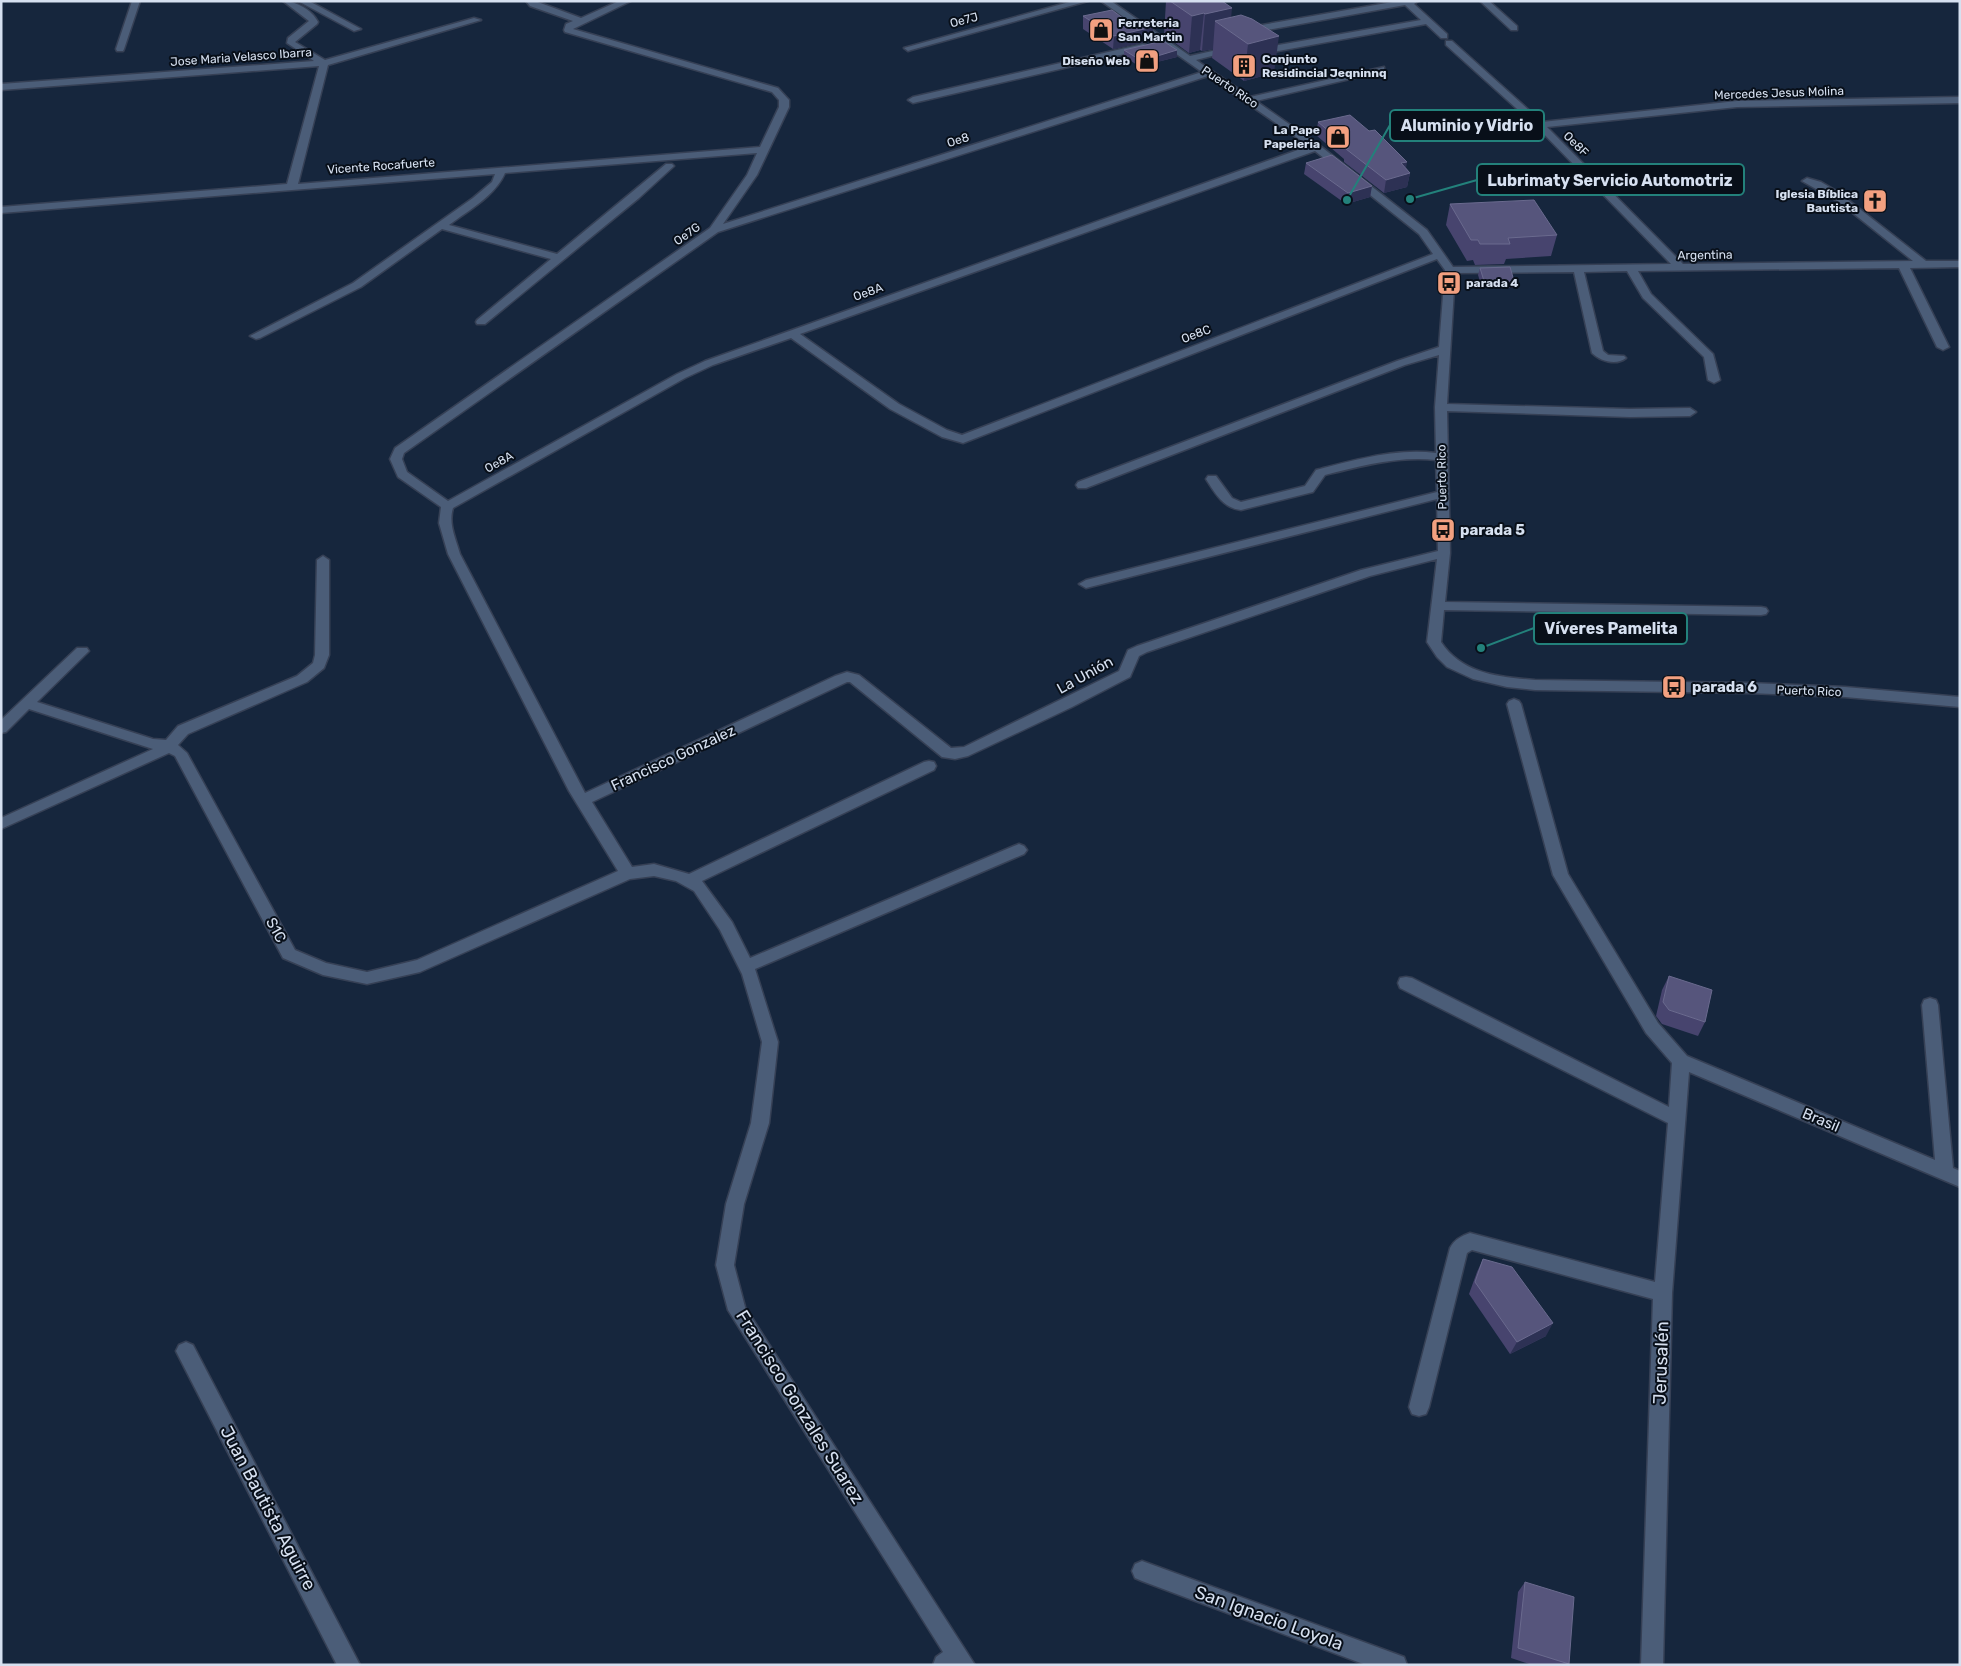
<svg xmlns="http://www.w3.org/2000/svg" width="1961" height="1666" font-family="Rubik,sans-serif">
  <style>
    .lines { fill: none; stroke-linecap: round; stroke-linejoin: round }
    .minor-casing { stroke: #364055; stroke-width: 3 }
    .minor { fill: #4b5d78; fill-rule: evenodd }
    .wall { fill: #47446e }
    .shaded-wall { fill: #2d3154 }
    .building { fill: #56557c; stroke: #6a6a8e }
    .labels { text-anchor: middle; stroke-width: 4; stroke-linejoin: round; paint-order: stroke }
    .far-street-label { font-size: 12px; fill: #d6e0f0; stroke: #080f19 }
    .far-poi-label { font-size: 12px; font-weight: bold; fill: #d6e0f0; stroke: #080f19; text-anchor: start }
    .poi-label { font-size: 15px; font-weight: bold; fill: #d6e0f0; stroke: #080f19; text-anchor: start }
    .street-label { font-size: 15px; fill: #d6e0f0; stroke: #080f19 }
    .near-street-label { font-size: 18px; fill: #d6e0f0; stroke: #080f19 }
    .leader { fill: none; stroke: #23817b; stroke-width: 2 }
    .callout-dot { fill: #23817b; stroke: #080f19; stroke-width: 2 }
    .callout { fill: #080f19; stroke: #23817b; stroke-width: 2 }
    .callout-label { font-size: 16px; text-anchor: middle; font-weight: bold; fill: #d6e0f0 }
  </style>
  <rect width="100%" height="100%" fill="#16263d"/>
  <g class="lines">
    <defs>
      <g id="minor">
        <polygon points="132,1 140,1 124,49 123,51 117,51 116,49"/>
        <path d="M 283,1 C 296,1 312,10 318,22 L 317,24 L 295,42 L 325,60 L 474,18 L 481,20 L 328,65 L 298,184 L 760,147 L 779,107 L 779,100 L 772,92 L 565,32 L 564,30 L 566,24 L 573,21 L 530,6 L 526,1 L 535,1 L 581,18 L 619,1 L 631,1 L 573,29 L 778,88 L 789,100 L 789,107 L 757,175 L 723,224 L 1202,72 L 1101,1 L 1111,1 L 1190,56 L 1235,46 L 1235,50 L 1196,60 L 1250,97 L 1384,67 L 1384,71 L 1256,101 L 1319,145 L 1427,230 L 1453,267 L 1671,264 L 1537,127 L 1446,45 L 1446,41 L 1452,41 L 1542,122 L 1737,101 L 1960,97 L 1960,103 L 1737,107 L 1547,127 L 1683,264 L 1913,261 L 1839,202 L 1802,181 L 1807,178 L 1821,182 L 1838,192 L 1926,261 L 1960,261 L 1960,267 L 1910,268 L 1949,347 L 1943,350 L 1937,347 L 1899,268 L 1638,271 L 1651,294 L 1713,354 L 1720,380 L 1714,383 L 1708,380 L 1704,357 L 1643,298 L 1627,271 L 1584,272 L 1603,351 L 1608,355 L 1624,356 L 1626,358 C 1616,366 1600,361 1592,353 L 1574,272 L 1455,273 L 1447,404 L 1630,409 L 1690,408 L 1696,412 L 1690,416 L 1630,417 L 1447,411 L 1450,553 L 1445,602 L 1761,607 L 1766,608 L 1768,611 L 1766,614 L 1761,615 L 1444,610 L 1441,642 C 1462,674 1499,677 1535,680 L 1749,683 L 1845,687 L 1960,697 L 1960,707 L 1845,697 L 1749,693 L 1535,690 L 1507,687 L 1473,679 L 1447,667 L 1437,657 L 1427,642 L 1437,559 L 1370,576 L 1147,652 L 1139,656 L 1130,677 L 1072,707 L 968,756 L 955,759 L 942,757 L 850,682 L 847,682 L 592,802 L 632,867 L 654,864 L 689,874 L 924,762 L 929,761 L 934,762 L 936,766 L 934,770 L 702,881 L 732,922 L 750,958 L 1014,846 L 1019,844 L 1024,846 L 1027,850 L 1024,854 L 755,969 L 778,1042 L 769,1123 L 744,1204 L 734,1265 L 745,1307 L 975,1665 L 933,1665 L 936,1657 L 943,1652 L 728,1310 L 716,1265 L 726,1204 L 751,1123 L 762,1042 L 742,974 L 720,930 L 694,891 L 676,881 L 654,876 L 630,879 L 420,972 L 367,984 L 323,975 L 283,958 L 175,756 L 169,753 L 1,829 L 1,818 L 153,749 L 29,709 L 6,732 L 1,733 L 1,720 L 77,648 L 87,648 L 89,651 L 37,702 L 153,739 L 166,740 L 178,726 L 297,676 L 313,663 L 315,655 L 317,560 L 323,556 L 329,560 L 329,655 L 324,668 L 307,682 L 188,734 L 178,745 L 187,753 L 295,950 L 326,963 L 367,972 L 417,960 L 618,871 L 569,791 L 448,554 L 439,523 L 441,507 L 398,477 L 390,459 L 395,448 L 710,228 L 747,175 L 757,153 L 505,173 C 495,196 469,210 449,225 L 557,254 L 666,164 L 672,164 L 674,166 L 639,198 L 485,324 L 477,324 L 476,322 L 477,320 L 551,259 L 442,229 L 361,287 L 260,338 L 256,339 L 250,336 L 353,283 L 473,198 L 492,182 L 495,174 L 1,213 L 1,207 L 287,184 L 319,66 L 1,90 L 1,84 L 314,61 L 287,43 L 288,38 L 309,21 ZM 1208,76 L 1309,146 L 705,361 L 677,374 L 448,501 L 407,472 L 402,459 L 404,453 L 718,232 ZM 1315,151 L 1419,234 L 1433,254 L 962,435 L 947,430 L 899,404 L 800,334 ZM 1437,259 L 1445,270 L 1439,347 L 1397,361 L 1078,482 L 1076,485 L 1078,488 L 1086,488 L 1405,365 L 1439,355 L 1435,407 L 1436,453 C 1395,448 1355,460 1316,470 L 1305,486 L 1241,502 L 1232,498 L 1216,476 L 1208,476 L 1206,479 C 1215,493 1223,508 1241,510 L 1313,492 L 1325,475 C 1361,466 1398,456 1436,460 L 1437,492 L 1086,580 L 1079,584 L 1086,588 L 1437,499 L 1438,551 L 1361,570 L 1137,646 L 1128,650 L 1119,671 L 964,747 L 951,748 L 859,675 L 847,672 L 835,676 L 585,793 L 460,554 C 456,539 448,524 453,508 L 685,378 L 713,365 L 791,338 L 890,409 L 942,437 L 963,443 Z"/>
        <polygon points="298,1 309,1 361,29 354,31"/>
        <polygon points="1073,1 1088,1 911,50 908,51 904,48"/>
        <polygon points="1398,1 1418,1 1414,4 1447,34 1447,38 1441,38 1426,24 1256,55 1252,52 1256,49 1421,20 1405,5 1245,34 1241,31 1245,28"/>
        <polygon points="1480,1 1489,1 1517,26 1517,30 1511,30"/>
        <polygon points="1143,44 1146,45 1146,49 913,103 908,100 913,97"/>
        <path d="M 1514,699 L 1519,701 L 1521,704 L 1568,874 L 1658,1023 L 1687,1056 L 1935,1160 L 1922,1005 L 1924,1000 L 1930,998 L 1936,1000 L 1938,1005 L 1953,1168 L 1960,1171 L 1960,1187 L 1689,1072 L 1672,1293 L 1663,1665 L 1641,1665 L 1653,1299 L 1472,1250 L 1467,1253 L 1429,1407 L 1426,1414 L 1419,1416 L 1412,1414 L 1409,1407 L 1450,1248 C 1454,1240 1461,1236 1470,1233 L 1655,1282 L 1668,1123 L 1400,988 L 1398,983 L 1400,978 L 1406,977 L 1412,978 L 1669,1107 L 1672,1063 L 1646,1033 L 1553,875 L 1507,704 L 1509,701 Z"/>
        <polygon points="186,1342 193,1345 360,1665 337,1665 179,1357 176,1351 179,1345"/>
        <polygon points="1142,1561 1396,1654 1404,1657 1407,1665 1366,1665 1142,1581 1135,1578 1132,1571 1135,1564"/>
      </g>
    </defs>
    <use href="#minor" class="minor-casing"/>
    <use href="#minor" class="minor"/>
  </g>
  <g class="wall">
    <polygon points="1166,1 1222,1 1231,17 1274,73 1244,81 1212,58 1213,49 1202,51 1200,50 1189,53 1164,35"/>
    <polygon points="1083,16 1137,29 1153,27 1153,40 1113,49 1083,29"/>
    <polygon points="1124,50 1177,50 1177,57 1153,63 1147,72 1124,56"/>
    <polygon points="1318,122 1406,168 1410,173 1407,187 1384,193 1344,162 1344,159 1316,135"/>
    <polygon points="1306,163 1372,186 1370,197 1346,204 1304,174"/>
    <polygon points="1450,204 1557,235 1551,256 1506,259 1504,264 1475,265 1473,260 1467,261 1446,225"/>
    <polygon points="1480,268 1514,281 1513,288 1482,288 1478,275"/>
    <polygon points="1669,976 1705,1022 1698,1036 1662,1024 1656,1016 1662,990"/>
    <polygon points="1483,1259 1546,1336 1510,1354 1469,1294 1477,1272"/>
    <polygon points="1525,1582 1569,1664 1568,1665 1532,1665 1511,1658 1518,1592"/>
  </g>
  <g class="shaded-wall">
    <polygon points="1232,8 1230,31 1215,21 1213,49 1202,51 1205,14"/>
    <polygon points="1204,13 1200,50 1189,53 1192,16"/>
    <polygon points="1153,27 1153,40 1113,49 1114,36"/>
    <polygon points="1279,36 1274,73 1244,81 1248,44"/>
    <polygon points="1177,50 1177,57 1153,63 1147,72 1148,65 1154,57"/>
    <polygon points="1407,162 1405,175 1410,173 1407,187 1384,193 1386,180 1401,163"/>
    <polygon points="1372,186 1370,197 1346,204 1348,193"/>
    <polygon points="1553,1323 1546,1336 1510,1354 1517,1342"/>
  </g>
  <g class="building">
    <polygon points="1170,1 1222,1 1232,8 1205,14 1204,13 1192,16"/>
    <polygon points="1112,10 1137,29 1151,26 1153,27 1114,36 1083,16"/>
    <polygon points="1241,15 1252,19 1279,36 1248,44 1215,21"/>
    <polygon points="1163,41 1177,50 1154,57 1148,65 1124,50"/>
    <polygon points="1350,115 1369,131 1375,130 1407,162 1401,163 1410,173 1386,180 1346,149 1349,148 1318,122"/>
    <polygon points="1332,155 1372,186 1348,193 1306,163"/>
    <polygon points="1534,200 1557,235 1508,238 1510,244 1480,244 1478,240 1471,240 1450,204"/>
    <polygon points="1510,267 1514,281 1484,281 1480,268"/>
    <polygon points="1669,976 1712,990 1705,1022 1669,1010 1663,1002"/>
    <polygon points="1483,1259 1512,1267 1553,1323 1517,1342 1475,1282"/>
    <polygon points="1525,1582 1574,1597 1569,1664 1518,1648"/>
  </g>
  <defs>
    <symbol id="shop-square" viewBox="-11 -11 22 22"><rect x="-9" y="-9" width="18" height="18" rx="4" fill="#f2a080" stroke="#080f19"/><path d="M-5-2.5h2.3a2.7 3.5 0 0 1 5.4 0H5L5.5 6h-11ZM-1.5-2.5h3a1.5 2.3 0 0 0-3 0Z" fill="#111"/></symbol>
    <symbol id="building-square" viewBox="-11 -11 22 22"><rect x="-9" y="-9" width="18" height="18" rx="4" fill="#f2a080" stroke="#080f19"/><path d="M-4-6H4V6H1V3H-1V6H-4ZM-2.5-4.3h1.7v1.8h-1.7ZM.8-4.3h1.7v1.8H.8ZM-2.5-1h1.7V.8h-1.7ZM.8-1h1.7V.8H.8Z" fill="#111"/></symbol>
    <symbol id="church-square" viewBox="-11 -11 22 22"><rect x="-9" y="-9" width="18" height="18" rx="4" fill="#f2a080" stroke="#080f19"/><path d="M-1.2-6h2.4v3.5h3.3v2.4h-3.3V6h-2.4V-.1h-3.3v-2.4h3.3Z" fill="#111"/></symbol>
    <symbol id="bus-square" viewBox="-11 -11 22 22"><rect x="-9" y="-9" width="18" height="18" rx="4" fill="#f2a080" stroke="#080f19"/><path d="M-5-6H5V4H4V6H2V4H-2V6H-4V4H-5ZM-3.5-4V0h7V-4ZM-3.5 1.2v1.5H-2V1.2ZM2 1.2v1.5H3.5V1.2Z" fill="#111"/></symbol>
  </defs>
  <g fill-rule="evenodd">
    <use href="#shop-square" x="1087" y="16" width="28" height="28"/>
    <use href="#shop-square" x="1133" y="47" width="28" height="28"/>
    <use href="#building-square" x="1230" y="52" width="28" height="28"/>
    <use href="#shop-square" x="1324" y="123" width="28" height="28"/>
    <use href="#church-square" x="1861" y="187" width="28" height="28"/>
    <use href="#bus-square" x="1435" y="269" width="28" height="28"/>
    <use href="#bus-square" x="1429" y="516" width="28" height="28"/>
    <use href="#bus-square" x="1660" y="673" width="28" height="28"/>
  </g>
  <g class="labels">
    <g class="far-street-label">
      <text transform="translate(964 20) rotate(-15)" y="4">Oe7J</text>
      <text transform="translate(241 57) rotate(-4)" y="4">Jose Maria Velasco Ibarra</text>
      <text transform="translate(1230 87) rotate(34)" y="4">Puerto Rico</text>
      <text transform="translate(1779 93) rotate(-2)" y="4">Mercedes Jesus Molina</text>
      <text transform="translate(958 140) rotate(-18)" y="4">Oe8</text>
      <text transform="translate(1576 144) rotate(45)" y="4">Oe8F</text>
      <text transform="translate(381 166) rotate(-4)" y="4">Vicente Rocafuerte</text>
      <text transform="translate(687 234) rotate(-35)" y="4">Oe7G</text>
      <text transform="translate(1705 255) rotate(-1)" y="4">Argentina</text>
      <text transform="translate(868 292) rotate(-20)" y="4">Oe8A</text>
      <text transform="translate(1196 334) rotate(-21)" y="4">Oe8C</text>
      <text transform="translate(499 462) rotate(-29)" y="4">Oe8A</text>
      <text transform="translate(1442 477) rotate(-91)" y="4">Puerto Rico</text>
      <text transform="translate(1809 691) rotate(2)" y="4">Puerto Rico</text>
    </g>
    <g class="far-poi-label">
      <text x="1118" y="27">Ferreteria<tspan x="1118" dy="14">San Martin</tspan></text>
      <text x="1262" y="63">Conjunto<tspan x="1262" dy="14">Residincial Jeqninnq</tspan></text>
      <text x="1130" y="65" text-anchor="end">Diseño Web</text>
      <text x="1320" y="134" text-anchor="end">La Pape<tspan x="1320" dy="14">Papeleria</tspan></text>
      <text x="1858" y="198" text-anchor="end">Iglesia Bíblica<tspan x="1858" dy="14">Bautista</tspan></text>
      <text x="1466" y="287">parada 4</text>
    </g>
    <g class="poi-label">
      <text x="1460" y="535">parada 5</text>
      <text x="1692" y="692">parada 6</text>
    </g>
    <g class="street-label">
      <text transform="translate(1085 675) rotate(-29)" y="5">La Unión</text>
      <text transform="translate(673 758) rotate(-25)" y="5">Francisco Gonzalez</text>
      <text transform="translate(276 930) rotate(61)" y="5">S1C</text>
      <text transform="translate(1821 1120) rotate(23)" y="5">Brasil</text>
    </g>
    <g class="near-street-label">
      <text transform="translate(1661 1363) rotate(-88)" y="6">Jerusalén</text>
      <text transform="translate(800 1407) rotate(58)" y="6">Francisco Gonzales Suarez</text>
      <text transform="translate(268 1508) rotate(62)" y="6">Juan Bautista Aguirre</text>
      <text transform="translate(1269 1618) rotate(20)" y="6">San Ignacio Loyola</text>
    </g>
  </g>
  <path class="leader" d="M1347 200L1390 125M1410 199L1477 180M1481 648L1534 628"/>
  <g class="callout-dot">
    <circle cx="1347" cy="200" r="5"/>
    <circle cx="1410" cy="199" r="5"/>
    <circle cx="1481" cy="648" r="5"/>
  </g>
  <g class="callout">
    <rect x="1390" y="110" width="154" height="31" rx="5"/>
    <rect x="1477" y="164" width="267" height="31" rx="5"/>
    <rect x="1534" y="613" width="153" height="31" rx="5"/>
  </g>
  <g class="callout-label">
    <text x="1467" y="131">Aluminio y Vidrio</text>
    <text x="1610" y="186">Lubrimaty Servicio Automotriz</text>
    <text x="1611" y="634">Víveres Pamelita</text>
  </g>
  <rect width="1961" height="1666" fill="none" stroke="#d6e0f0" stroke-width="5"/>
</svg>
